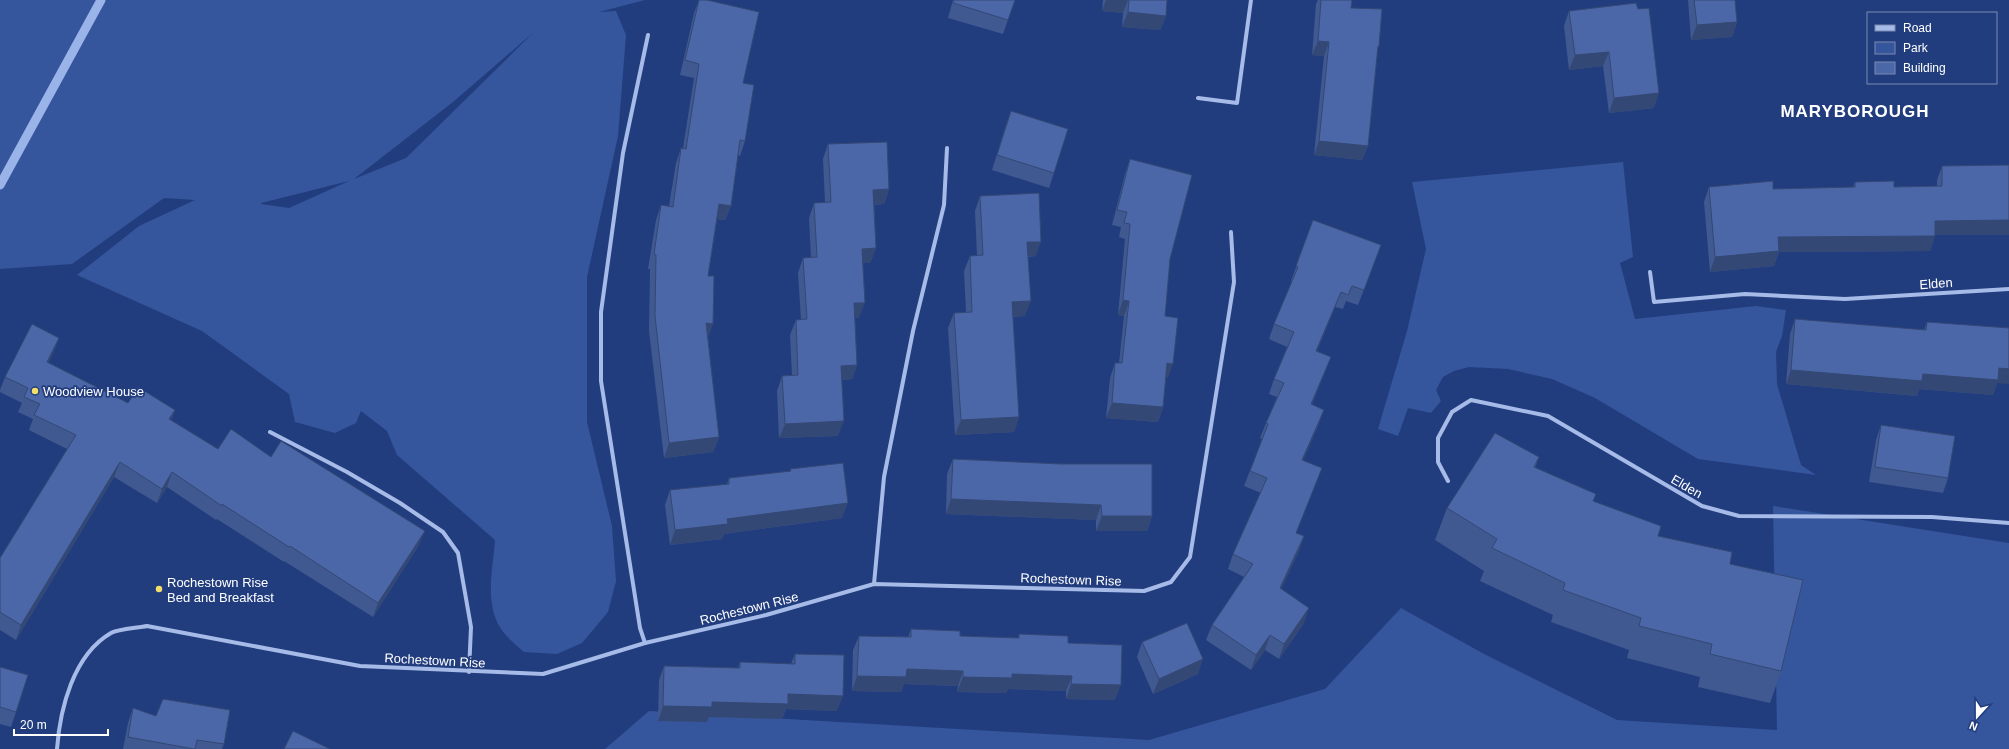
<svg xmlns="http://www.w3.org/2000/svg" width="2009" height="749" font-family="Arial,sans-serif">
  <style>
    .green { fill: #35559c; fill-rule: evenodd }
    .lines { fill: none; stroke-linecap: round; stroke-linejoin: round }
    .stream { stroke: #9ab3e8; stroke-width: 9 }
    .street { stroke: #a6bbe7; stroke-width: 4 }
    .wall { fill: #405990 }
    .shaded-wall { fill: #344875 }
    .building { fill: #4b67a7; stroke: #344875 }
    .poi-dot { fill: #f2de69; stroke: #223d7e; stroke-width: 1.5 }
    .labels { text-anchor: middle; stroke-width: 3.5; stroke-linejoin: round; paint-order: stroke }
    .street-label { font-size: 13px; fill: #fff; stroke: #223d7e }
    .poi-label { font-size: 13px; fill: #fff; stroke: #223d7e; text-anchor: start }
    .district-label { font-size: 17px; font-weight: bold; letter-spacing: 1px; fill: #fff; stroke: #223d7e }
  </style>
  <rect width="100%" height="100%" fill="#223d7e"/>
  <g class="green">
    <path d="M 0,0 L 645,0 L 599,12 L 616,11 L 626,35 L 618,136 L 587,277 L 587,422 L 612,526 L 616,581 L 608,612 L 582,643 L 557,654 L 524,652 C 517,646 510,640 504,633 C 483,607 493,570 495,540 L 397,455 L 387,431 L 361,411 L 356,423 L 335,433 L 295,422 L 289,394 L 202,331 L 77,275 L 139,226 L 195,200 L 164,198 L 72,264 L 0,269 ZM 534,32 L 406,158 L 354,179 L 453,102 ZM 349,181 L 289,208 L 261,204 L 261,203 Z"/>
    <polygon points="1623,162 1633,257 1620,263 1635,319 1756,306 1786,310 1782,336 1776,352 1777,384 1801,465 1816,475 1698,459 1595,398 1552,379 1508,369 1469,367 1454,371 1443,377 1436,390 1441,401 1431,413 1408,408 1398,436 1378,429 1407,331 1426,249 1412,182"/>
    <polygon points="1773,506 2009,543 2009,749 605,749 649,711 1149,740 1325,689 1401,608 1486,655 1617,720 1777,730"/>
  </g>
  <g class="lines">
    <polyline class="stream" points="0,185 101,0"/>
    <g class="street">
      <polyline points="1198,98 1237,103 1251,0"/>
      <polyline points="1650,272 1654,302 1745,294 1845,299 2009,289"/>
      <polyline points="270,432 347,472 400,503 443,532 458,553 471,627 469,672"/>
      <polyline points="1448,481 1438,462 1438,438 1452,412 1471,400 1548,416 1702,506 1739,516 1932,517 2009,523"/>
      <polyline points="874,584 884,477 913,331 944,205 947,148"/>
      <polyline points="645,643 640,628 601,381 601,312 623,153 648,35"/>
      <path d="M 57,749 C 60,709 73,655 111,633 C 118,629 138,628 147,626 L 360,666 L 543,674 L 645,643 L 766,615 L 874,584 L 1144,591 L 1171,582 L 1190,557 L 1234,282 L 1231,232"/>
    </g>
  </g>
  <g class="wall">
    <polygon points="699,0 743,83 745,141 740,156 738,155 731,206 725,220 717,219 708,276 708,338 719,437 713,452 664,458 649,331 650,269 648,269 656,220 661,205 669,206 676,163 681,148 683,148 694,78 680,75 694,13"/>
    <polygon points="953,0 1015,0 1003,34 948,18"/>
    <polygon points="1103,0 1167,0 1166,16 1160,30 1122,27 1123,13 1102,11"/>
    <polygon points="1318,0 1352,0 1351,8 1379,46 1377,52 1368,146 1362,160 1314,155 1324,56 1312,55 1316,4"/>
    <polygon points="1688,0 1735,0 1737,22 1732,37 1691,40"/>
    <polygon points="1636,3 1654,108 1609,113 1603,66 1569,70 1564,26 1569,11"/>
    <polygon points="1011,111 1054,173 1049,188 992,170 1006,125"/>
    <polygon points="828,144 889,189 884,204 874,205 876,248 870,263 863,263 859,318 855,318 857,365 852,379 842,380 838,436 779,438 777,391 782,376 792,375 790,335 796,320 801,320 798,273 803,258 811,258 809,218 814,203 825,203 823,159"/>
    <polygon points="1130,159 1170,259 1165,316 1168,378 1166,378 1163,407 1158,422 1106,418 1110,378 1115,363 1119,363 1124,316 1118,315 1125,239 1119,237 1121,227 1112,225 1125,174"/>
    <polygon points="2009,165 1935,235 1930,251 1779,252 1774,266 1710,272 1704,202 1709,187 1773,189 1853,187 1855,182 1894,187 1937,186 1937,180 1942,166"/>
    <polygon points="980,196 1036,256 1028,257 1025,316 1013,317 1019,417 1014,432 955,435 948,328 954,313 966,312 964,271 970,256 977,256 975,211"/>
    <polygon points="1313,220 1381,245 1358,305 1346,301 1343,309 1335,307 1317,351 1331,357 1325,372 1312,404 1319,424 1303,460 1316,482 1296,533 1304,536 1299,551 1281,589 1304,623 1279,659 1265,650 1251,670 1206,640 1212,625 1244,577 1228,569 1233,554 1261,493 1244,486 1262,439 1260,438 1266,423 1277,397 1269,394 1274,379 1287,347 1269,339 1274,324 1292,281 1291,281"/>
    <polygon points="1795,319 1924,330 1927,322 1997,383 1993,395 1919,389 1917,396 1786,384 1790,334"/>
    <polygon points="59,338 53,353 48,363 128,403 175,410 171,420 218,449 271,457 419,545 373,617 284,561 284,562 217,519 216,520 167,487 157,503 114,477 16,640 0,630 0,558 67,449 29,430 33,419 18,412 22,403 0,392 0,390 5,377"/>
    <polygon points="1881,425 1948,478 1943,493 1869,482 1876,440"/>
    <polygon points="1539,457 1535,468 1593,502 1658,536 1730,564 1781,671 1770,703 1698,687 1700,677 1627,658 1629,650 1551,622 1553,615 1480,581 1484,571 1435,540 1447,508"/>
    <polygon points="953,459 1152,516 1147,531 1096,531 1096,520 946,514 947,474"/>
    <polygon points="790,469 842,518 724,534 722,539 670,545 665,505 670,490 727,484 729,478 790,472"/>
    <polygon points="911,629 960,636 1018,638 1019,634 1068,643 1115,700 1066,699 1066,691 1008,689 1006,693 957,692 958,686 904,684 901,692 852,691 853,650 859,636 908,637"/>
    <polygon points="1142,642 1198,674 1153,694 1137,657"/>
    <polygon points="795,654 837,711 786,709 782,719 709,717 707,722 658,721 659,680 664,666 738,668 740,662 791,664"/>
    <polygon points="0,667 16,712 11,727 0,724"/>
    <polygon points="133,708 224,744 222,749 123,749 128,723"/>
  </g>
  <g class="shaded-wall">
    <polygon points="1106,0 1128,0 1123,13 1102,11"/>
    <polygon points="1128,12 1166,16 1160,30 1122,27"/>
    <polygon points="1737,22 1732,37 1691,40 1697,25"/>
    <polygon points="1318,41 1329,42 1324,56 1312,55"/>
    <polygon points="1609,52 1603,66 1569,70 1575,55"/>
    <polygon points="1659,93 1654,108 1609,113 1614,98"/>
    <polygon points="1319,141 1368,146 1362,160 1314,155"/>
    <polygon points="889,189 884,204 868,205 873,190"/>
    <polygon points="719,204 731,206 725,220 714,219"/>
    <polygon points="2009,220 2009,235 1929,235 1935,221"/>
    <polygon points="1935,236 1930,251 1779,252 1774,266 1710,272 1715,257 1778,237"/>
    <polygon points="1027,242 1041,242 1036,256 1022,257"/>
    <polygon points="876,248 870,263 857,263 862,249"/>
    <polygon points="1341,292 1335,307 1311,366 1316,351"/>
    <polygon points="1123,300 1129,301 1124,316 1118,315"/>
    <polygon points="1031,301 1025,316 1007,317 1012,302"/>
    <polygon points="854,303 865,303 859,318 848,318"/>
    <polygon points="706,323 713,324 708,338"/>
    <polygon points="59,338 53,353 41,377 47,362"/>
    <polygon points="1331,357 1325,372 1306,418 1311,404"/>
    <polygon points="1167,363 1173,364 1168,378 1162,378"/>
    <polygon points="857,365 852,379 836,380 841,366"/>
    <polygon points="1999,368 2009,369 2009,384 1997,383 1993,395 1919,389 1917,396 1786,384 1791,370 1923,374"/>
    <polygon points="1112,403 1163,407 1158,422 1106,418"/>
    <polygon points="175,410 169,425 169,419"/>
    <polygon points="1324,410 1319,424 1297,475 1302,460"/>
    <polygon points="1019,417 1014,432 955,435 961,420"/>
    <polygon points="844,421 838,436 779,438 785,424"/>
    <polygon points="719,437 713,452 664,458 669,443"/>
    <polygon points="120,462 114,477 16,640 21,625"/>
    <polygon points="1322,468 1316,482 1290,547 1296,533"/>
    <polygon points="172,472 167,487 157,503 162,489"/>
    <polygon points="951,499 1101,505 1096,520 946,514"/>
    <polygon points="848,503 842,518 724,534 722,539 670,545 675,530 727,519"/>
    <polygon points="1102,516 1152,516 1147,531 1096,531"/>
    <polygon points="425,531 419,545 373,617 378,603"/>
    <polygon points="1304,536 1299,551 1275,603 1280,588"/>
    <polygon points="1309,608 1304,623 1279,659 1284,644"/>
    <polygon points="1270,635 1265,650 1251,670 1256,655"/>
    <polygon points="1203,659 1198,674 1153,694 1159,679"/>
    <polygon points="907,669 963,671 958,686 904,684 901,692 852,691 857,676"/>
    <polygon points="1012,674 1072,676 1066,691 1008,689 1006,693 957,692 963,677"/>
    <polygon points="1071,684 1121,685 1115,700 1066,699"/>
    <polygon points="788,694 843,696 837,711 786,709 782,719 709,717 707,722 658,721 663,706"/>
  </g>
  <g class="building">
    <polygon points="699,0 707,0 759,12 743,83 754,85 745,141 740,140 731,206 719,204 708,276 714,276 713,324 706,323 719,437 669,443 655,316 656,255 654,254 661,205 673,207 681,148 686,149 699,64 685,60"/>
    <polygon points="954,0 1015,0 1008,20 953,3"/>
    <polygon points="1129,0 1167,0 1166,16 1128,12"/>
    <polygon points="1321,0 1352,0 1351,8 1382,9 1379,46 1378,46 1368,146 1319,141 1329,42 1318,41"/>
    <polygon points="1694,0 1735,0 1737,22 1697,25"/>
    <polygon points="1636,3 1638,9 1649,8 1659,93 1614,98 1609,52 1575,55 1569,11"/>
    <polygon points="1011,111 1068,129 1054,173 997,155"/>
    <polygon points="887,142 889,189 873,190 876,248 862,249 865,303 854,303 857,365 841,366 844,421 785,424 782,376 798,375 796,320 807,319 803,258 817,257 814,203 831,202 828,144"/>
    <polygon points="1130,159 1192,175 1170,259 1165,316 1178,318 1173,364 1167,363 1163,407 1112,403 1115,363 1122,363 1129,301 1123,300 1130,224 1124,223 1127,212 1117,210"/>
    <polygon points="2009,165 2009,220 1935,221 1935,236 1778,237 1779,251 1715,257 1709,187 1773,181 1773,189 1855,187 1855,182 1894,181 1894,187 1942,186 1942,166"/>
    <polygon points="1039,193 1041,242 1027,242 1031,301 1012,302 1019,417 961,420 954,313 972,312 970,256 983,255 980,196"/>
    <polygon points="1313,220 1381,245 1364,290 1352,286 1348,295 1341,292 1316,351 1331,357 1311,404 1324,410 1302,460 1322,468 1296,533 1304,536 1280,588 1309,608 1284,644 1270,635 1256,655 1212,625 1253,564 1233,554 1267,478 1250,471 1268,424 1266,423 1284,383 1274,379 1294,332 1274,324 1298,267 1296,266"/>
    <polygon points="1795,319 1926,330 1927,322 2009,328 2009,369 1999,368 1998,380 1923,374 1922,381 1791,370"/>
    <polygon points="32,324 59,338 47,362 128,403 138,387 175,410 169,419 218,449 231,429 271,457 281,441 425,531 378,603 290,546 289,547 222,504 222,506 172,472 162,489 120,462 21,625 0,612 0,558 76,435 34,415 40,404 24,397 28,388 5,377"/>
    <polygon points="1881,425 1955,436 1948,478 1875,467"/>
    <polygon points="1495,433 1539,457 1534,467 1596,494 1593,501 1661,526 1658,536 1732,552 1730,564 1803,580 1781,671 1710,654 1712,644 1639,626 1641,618 1563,590 1565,583 1492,548 1497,539 1447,508"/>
    <polygon points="953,459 1061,464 1152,464 1152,516 1102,516 1101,505 951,499"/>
    <polygon points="843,463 848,503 727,519 728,524 675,530 670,490 729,484 729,478 791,471 790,469"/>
    <polygon points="1187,623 1203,659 1159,679 1142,642"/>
    <polygon points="911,629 960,631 960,636 1019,638 1019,634 1068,636 1068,643 1122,645 1121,685 1071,684 1072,676 1012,674 1012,678 963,677 963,671 907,669 906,677 857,676 859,636 911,637"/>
    <polygon points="795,654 844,655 843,696 788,694 788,704 712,702 712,707 663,706 664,666 740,668 740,662 795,664"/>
    <polygon points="0,667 28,675 16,712 0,707"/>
    <polygon points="163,699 230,710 224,744 197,740 195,749 194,749 128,737 133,708 156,716"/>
    <polygon points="293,731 330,749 284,749"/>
  </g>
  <g class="poi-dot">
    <circle cx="35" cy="391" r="4"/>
    <circle cx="159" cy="589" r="4"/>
  </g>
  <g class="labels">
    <g class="street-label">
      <text transform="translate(1936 283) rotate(-4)" y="5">Elden</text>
      <text transform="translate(1687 486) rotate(30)" y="5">Elden</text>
      <text transform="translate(1071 579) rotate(2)" y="5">Rochestown Rise</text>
      <text transform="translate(749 608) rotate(-14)" y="5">Rochestown Rise</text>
      <text transform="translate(435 660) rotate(3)" y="5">Rochestown Rise</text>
    </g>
    <g class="poi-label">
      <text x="43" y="396">Woodview House</text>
      <text x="167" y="587">Rochestown Rise<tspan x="167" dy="15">Bed and Breakfast</tspan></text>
    </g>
    <g class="district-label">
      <text x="1855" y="117">MARYBOROUGH</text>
    </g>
  </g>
  <rect x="1867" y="12" width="130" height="72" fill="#223d7e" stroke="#7a8bb2"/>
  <rect x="1875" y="25" width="20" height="6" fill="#a6bbe7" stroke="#7a8bb2"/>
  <text x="1903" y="32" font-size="12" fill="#ffffff">Road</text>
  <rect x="1875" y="42" width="20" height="12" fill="#35559c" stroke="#7a8bb2"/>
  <text x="1903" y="52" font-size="12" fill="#ffffff">Park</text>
  <rect x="1875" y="62" width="20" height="12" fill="#4b67a7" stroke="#7a8bb2"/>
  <text x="1903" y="72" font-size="12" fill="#ffffff">Building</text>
  <g transform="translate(1977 717) rotate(201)" stroke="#223d7e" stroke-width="3" paint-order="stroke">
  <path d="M0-3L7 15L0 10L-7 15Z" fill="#ffffff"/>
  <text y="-6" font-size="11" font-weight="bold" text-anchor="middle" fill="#ffffff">N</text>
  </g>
  <path d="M14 729v6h94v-6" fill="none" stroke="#ffffff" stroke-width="2"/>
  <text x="20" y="729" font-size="12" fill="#ffffff" stroke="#223d7e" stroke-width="3" paint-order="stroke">20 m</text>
</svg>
